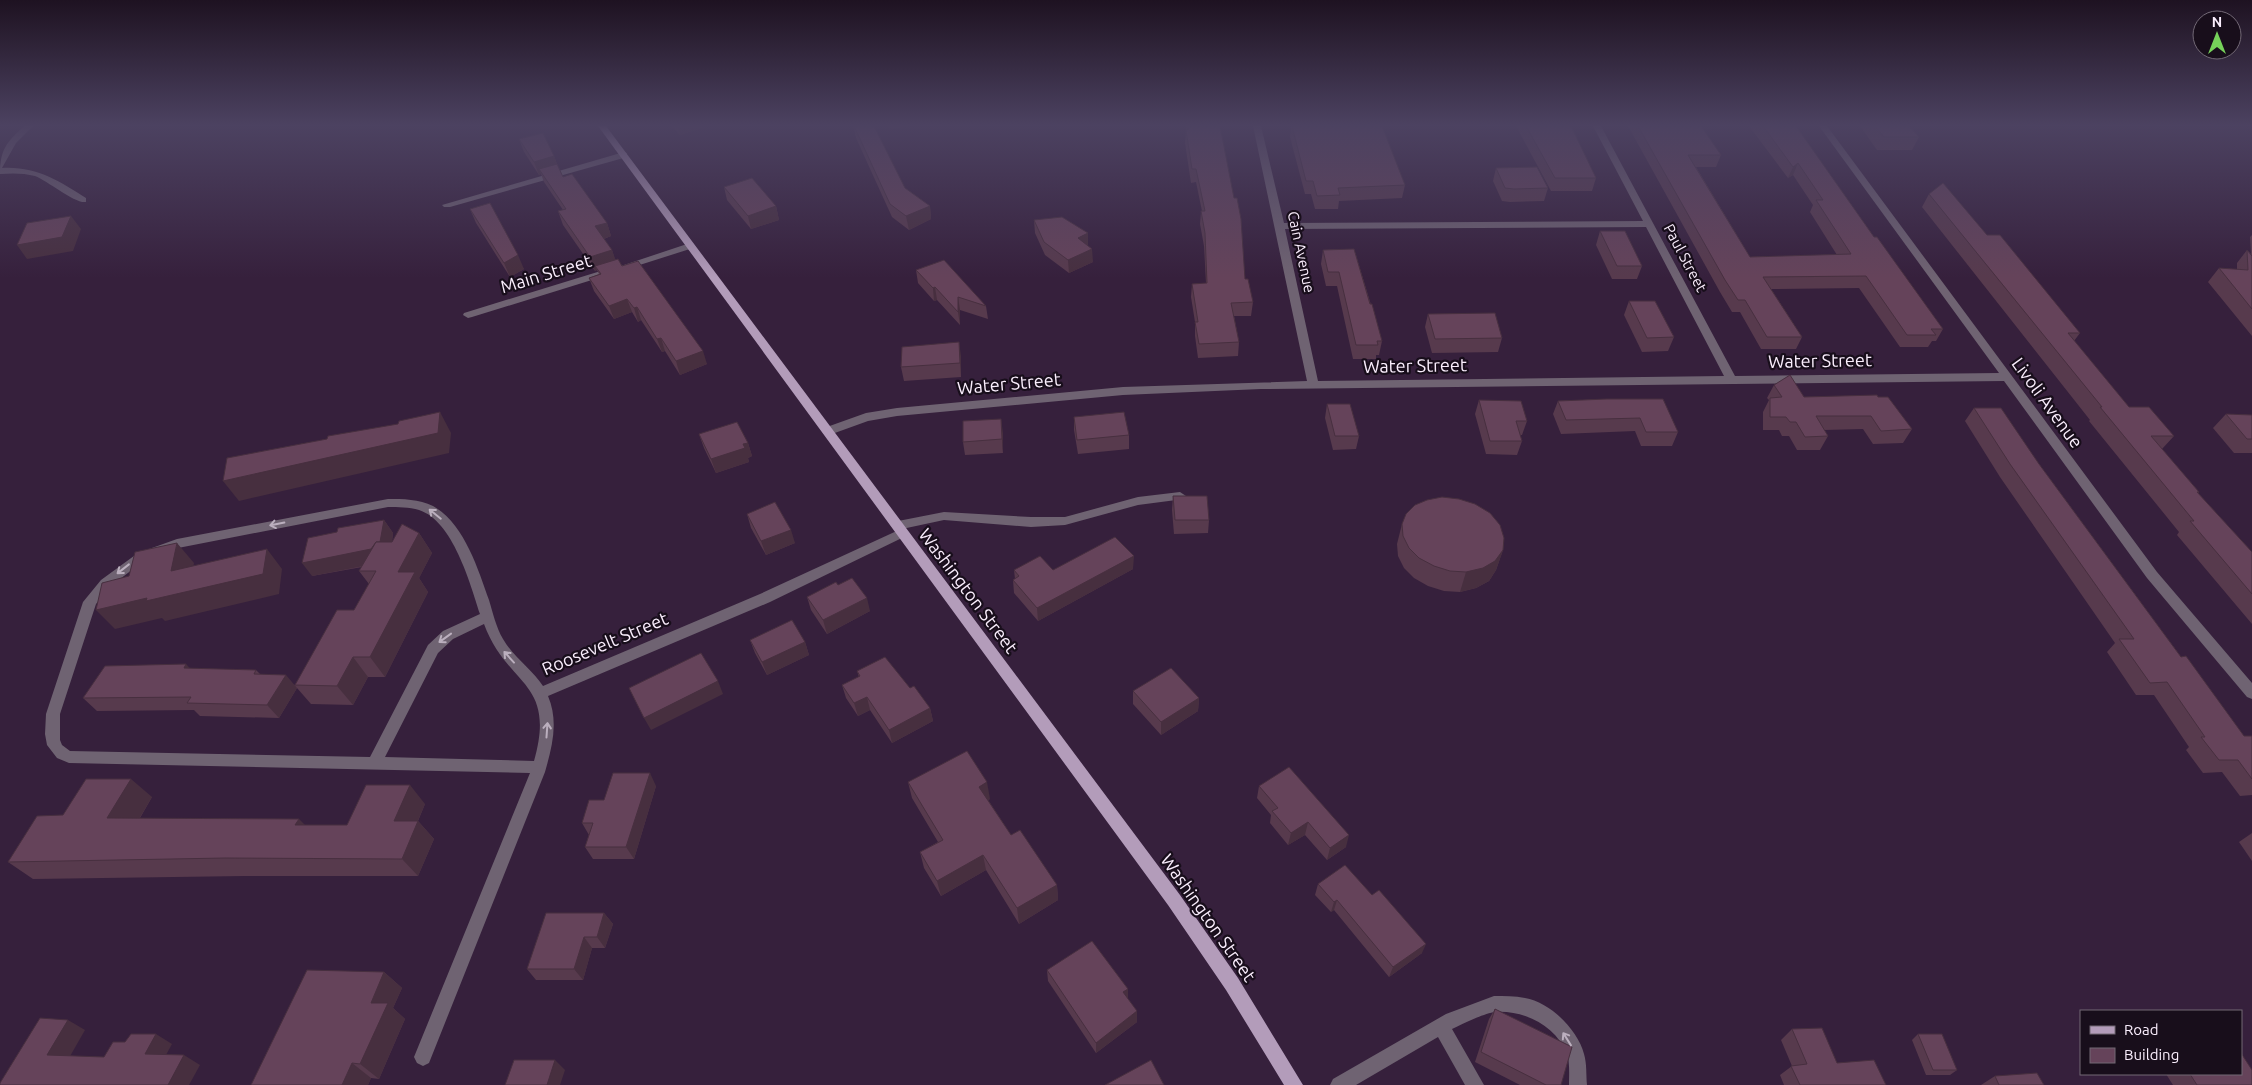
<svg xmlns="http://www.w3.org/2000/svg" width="2252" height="1085" font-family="Ubuntu,sans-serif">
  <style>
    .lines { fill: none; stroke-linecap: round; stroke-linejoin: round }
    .minor { fill: #6f6372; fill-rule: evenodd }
    .major { fill: #b39cba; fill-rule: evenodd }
    .wall { fill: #573a4d }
    .shaded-wall { fill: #472f3f }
    .building { fill: #65435a; stroke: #472f3f }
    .oneway { stroke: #bbafbe }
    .labels { text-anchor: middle; stroke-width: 4.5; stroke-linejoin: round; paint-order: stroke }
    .far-street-label { font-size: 15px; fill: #faeefd; stroke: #180e1b }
    .street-label { font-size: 18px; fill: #faeefd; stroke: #180e1b }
  </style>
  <rect width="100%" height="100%" fill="#36203c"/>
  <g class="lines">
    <g class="minor">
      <path d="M 24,126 L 33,126 L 16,143 L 2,168 C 36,166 59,181 86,198 L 86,202 C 75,204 48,181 35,176 C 24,173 12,173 0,174 C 0,149 7,142 24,126 Z"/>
      <path d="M 1253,126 L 1261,126 L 1284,223 L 1643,221 L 1593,126 L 1601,126 L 1735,376 L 1999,373 L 1819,126 L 1827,126 L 2157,572 L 2252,683 L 2252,699 L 2247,697 L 2147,578 L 2004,381 L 1261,389 L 1123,395 L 897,416 L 868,421 L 832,434 L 824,434 L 822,431 L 824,428 L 866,413 L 897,408 L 1123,387 L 1307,381 ZM 1646,227 L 1724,376 L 1318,381 L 1285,229 Z"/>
      <polygon points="624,152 627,153 627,157 450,207 444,207 442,205"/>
      <polygon points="690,243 693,244 693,248 627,269 623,270 618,267"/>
      <polygon points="604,270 608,271 608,275 472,317 468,318 463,315 464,313"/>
      <path d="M 1180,492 L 1186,496 L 1184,499 L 1138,505 L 1065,525 L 1031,527 L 944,520 L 902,529 L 908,533 L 906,536 L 770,602 L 548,696 C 559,722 552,747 545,772 L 429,1063 L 423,1066 L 417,1063 L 414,1057 L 530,773 L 69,763 L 57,758 L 47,745 L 45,734 L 46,714 L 83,602 L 101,580 L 138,553 L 177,539 L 388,499 C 403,499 419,499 433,506 C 464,523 478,569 489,600 C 493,613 496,627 503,639 C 514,658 532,669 543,686 L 760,594 L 901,529 L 893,528 L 891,525 L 893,522 L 944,512 L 1031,517 L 1065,517 L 1138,497 ZM 388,507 C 398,507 409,507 419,510 C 453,521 470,583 480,614 L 443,631 L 428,645 L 370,757 L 70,751 L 62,745 L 60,740 L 60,714 L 96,604 L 111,586 L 146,559 L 178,548 ZM 484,624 C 507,687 557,680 534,761 L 385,757 L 438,653 L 453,639 Z"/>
      <path d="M 1494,996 C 1504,996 1515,996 1525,998 C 1550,1002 1578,1030 1584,1054 C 1587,1064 1586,1075 1587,1085 L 1569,1085 C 1569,1076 1570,1063 1567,1054 C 1556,1026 1525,1010 1495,1012 C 1485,1013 1462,1024 1452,1029 L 1484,1085 L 1465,1085 L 1438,1037 L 1356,1085 L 1330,1085 L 1333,1079 L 1446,1014 Z"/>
    </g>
    <polygon class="major" points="598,126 606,126 1180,895 1238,978 1303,1085 1284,1085 1226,990 1168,905"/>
  </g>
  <g class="wall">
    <polygon points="672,126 701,126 702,128 680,135"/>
    <polygon points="853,126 905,188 930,206 931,219 909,230 892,217 856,138"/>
    <polygon points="1186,126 1220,126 1245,279 1253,302 1251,316 1234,316 1239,342 1238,356 1198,358 1195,336 1195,322 1191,297 1192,284 1206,283 1204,246 1200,224 1201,211 1202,211 1196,182 1191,183 1185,143 1186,130"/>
    <polygon points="1291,126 1382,126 1405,185 1402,198 1339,201 1338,209 1315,209 1311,194 1305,194 1290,137"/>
    <polygon points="1516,126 1571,126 1596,178 1592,191 1551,191"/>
    <polygon points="1628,126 1701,126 1721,155 1716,167 1696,167 1750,257 1837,255 1810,212 1813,205 1793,175 1788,178 1749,126 1796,126 1874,237 1943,329 1936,341 1932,341 1928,347 1900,347 1859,288 1771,289 1802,337 1796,349 1761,349 1740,312 1732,312 1720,292"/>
    <polygon points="1860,126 1909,126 1919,137 1912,150 1877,150"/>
    <polygon points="519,139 554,156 557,164 563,177 607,223 611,236 604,239 612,250 615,260 622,266 707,364 680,375 665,351 662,352 641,320 638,322 632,312 614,319 594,291 589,278 599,274 597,270 595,271 563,225 558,211 563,210 544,182 541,174 539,175 524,152"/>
    <polygon points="1496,168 1548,188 1544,201 1510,202 1502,201 1493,181"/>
    <polygon points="724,187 776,206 779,220 751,229 727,200"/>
    <polygon points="1929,194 1987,235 2080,333 2074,341 2129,407 2174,436 2162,449 2199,492 2198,493 2252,552 2252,624 2177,535 2179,532 2089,421 2090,420 1922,207"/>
    <polygon points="470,209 524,269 510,277 476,223"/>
    <polygon points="1034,220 1088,246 1093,262 1069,273 1045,255 1035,233"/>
    <polygon points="1600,231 1642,266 1637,279 1612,279 1596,245"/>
    <polygon points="2252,235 2252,336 2208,282 2219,268 2237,270 2237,263 2247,250 2251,254 2250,237"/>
    <polygon points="1354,249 1382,341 1379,355 1376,355 1376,359 1353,359 1337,286 1326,286 1321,264 1323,250"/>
    <polygon points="916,270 986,306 988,319 960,310 960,325 937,300 934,301 918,283"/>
    <polygon points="1629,301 1674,337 1668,351 1642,352 1624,315"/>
    <polygon points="1428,314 1502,338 1498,352 1432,353 1425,327"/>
    <polygon points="961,356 961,377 904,381 901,367"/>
    <polygon points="1774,385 1804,397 1878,397 1912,429 1903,443 1873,444 1863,429 1824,430 1828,436 1820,450 1797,450 1789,436 1782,436 1779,430 1763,430 1763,412 1769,400 1767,398"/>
    <polygon points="1607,399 1678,432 1672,446 1641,446 1635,431 1561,434 1553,414 1558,401"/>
    <polygon points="1479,400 1527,421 1522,435 1520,435 1522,441 1517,455 1486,454 1475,414"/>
    <polygon points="1327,404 1359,436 1356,449 1333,450 1325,418"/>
    <polygon points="1974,408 2039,464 2181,657 2244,736 2252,736 2252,795 2240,796 2222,772 2203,773 2186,750 2189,747 2154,695 2136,695 2107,652 2115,643 2000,477 1965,421"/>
    <polygon points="2226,414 2252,415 2252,453 2234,453 2213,428"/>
    <polygon points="1074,417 1129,435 1129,449 1078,454 1074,430"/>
    <polygon points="1001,419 1003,453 965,455 963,442"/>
    <polygon points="699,434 748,443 752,456 748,458 749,462 716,473 704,448"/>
    <polygon points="1173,496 1209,520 1208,533 1174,534 1172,510"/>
    <polygon points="747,514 795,543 766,555 751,528"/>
    <polygon points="384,520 393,533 392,542 419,533 432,553 419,578 428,592 385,677 368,677 353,705 311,704 297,688 279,718 200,716 194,710 97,711 83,698 190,669 256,670 260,674 295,685 354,610 369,584 359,571 362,567 312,576 337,532"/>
    <polygon points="1402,524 1503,550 1496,570 1489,581 1476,588 1460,592 1444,591 1428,586 1414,578 1404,568 1398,556 1397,544"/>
    <polygon points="1133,569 1038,621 1014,593 1013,580 1015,579 1014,570 1053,570"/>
    <polygon points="838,585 870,611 827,634 811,610 807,597"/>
    <polygon points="750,640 805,642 809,655 767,675 755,653"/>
    <polygon points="857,671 910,688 930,708 933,721 892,743 870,710 858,716 846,698 842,685 859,677"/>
    <polygon points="1133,691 1199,698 1198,711 1161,735 1133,704"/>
    <polygon points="908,782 990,799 988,800 1011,835 1057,885 1058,900 1019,924 986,870 941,896 924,868 920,852 938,842 912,798"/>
    <polygon points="656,786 634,859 593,859 585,847 589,835 582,823 604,800"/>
    <polygon points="1259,786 1346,847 1327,860 1305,835 1288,845 1270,823 1271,815 1257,798"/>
    <polygon points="152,797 140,818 306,825 347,825 425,804 418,821 434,839 418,876 245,876 33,879 8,862 63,815"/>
    <polygon points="2252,833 2252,861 2239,842"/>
    <polygon points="1318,884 1422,953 1389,977 1334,910 1331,912 1315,895"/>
    <polygon points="604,913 613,924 605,948 592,948 583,980 536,980 527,969"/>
    <polygon points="1047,970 1128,999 1137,1022 1096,1053 1048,981"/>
    <polygon points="384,972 402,988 393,1008 405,1019 379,1079 371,1078 368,1085 251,1085"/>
    <polygon points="1495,1009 1561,1085 1520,1085 1475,1062 1489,1019"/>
    <polygon points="1792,1029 1837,1063 1886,1085 1784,1085 1780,1075 1792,1066 1781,1040"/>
    <polygon points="1918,1034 1957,1070 1950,1075 1926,1075 1912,1040"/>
    <polygon points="2166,1074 2241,1074 2252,1085 2173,1085"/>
    <polygon points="1995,1076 2044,1085 1981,1085"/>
  </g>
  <g class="shaded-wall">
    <polygon points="685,126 701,126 702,128 680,135 678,128"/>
    <polygon points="888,126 910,126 889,130"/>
    <polygon points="554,156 559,169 539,169 541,174 539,175 534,162"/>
    <polygon points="1798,163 1793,175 1788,178 1793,167"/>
    <polygon points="776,206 779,220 751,229 748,216"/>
    <polygon points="930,206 931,219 909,230 906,216"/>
    <polygon points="71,216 81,229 73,251 27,259 17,245"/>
    <polygon points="607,223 611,236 600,240 595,226"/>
    <polygon points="1088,233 1088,246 1078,238"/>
    <polygon points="1092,249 1093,262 1069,273 1068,260"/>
    <polygon points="612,250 617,264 595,266 597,270 595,271 590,257"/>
    <polygon points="518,255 524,269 510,277 504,263"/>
    <polygon points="935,287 937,300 934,301 933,288"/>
    <polygon points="958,297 960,310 960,325 958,312"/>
    <polygon points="627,299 632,312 614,319 609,306"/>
    <polygon points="637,307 641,320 638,322 634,308"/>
    <polygon points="661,338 665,351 662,352 657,339"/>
    <polygon points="959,342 961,356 961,377 960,363"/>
    <polygon points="703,351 707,364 680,375 676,361"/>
    <polygon points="440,412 451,433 449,453 239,501 223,481"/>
    <polygon points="1001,419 1003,433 1003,453 1002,439"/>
    <polygon points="748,443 752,456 748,458 749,462 716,473 711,459 743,444"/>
    <polygon points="384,520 393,533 389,561 312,576 302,563"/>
    <polygon points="791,530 795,543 766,555 761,541"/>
    <polygon points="419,533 432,553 419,578 428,592 385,677 370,657 398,572"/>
    <polygon points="177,543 194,563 189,591 171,571"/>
    <polygon points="267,549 282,569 279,594 165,621 162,618 115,629 96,610"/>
    <polygon points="1503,550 1496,570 1489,581 1476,588 1460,592 1466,572"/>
    <polygon points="1134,556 1133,569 1038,621 1037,608"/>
    <polygon points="867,598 870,611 827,634 823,620"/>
    <polygon points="805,642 809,655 767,675 762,662"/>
    <polygon points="353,657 368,677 353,705 337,686"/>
    <polygon points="186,664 199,678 184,668"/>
    <polygon points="286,675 297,688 279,718 267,705"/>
    <polygon points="718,681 723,694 651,730 644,718"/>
    <polygon points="867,697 870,710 858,716 854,703"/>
    <polygon points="1199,698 1198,711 1161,735 1161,722"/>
    <polygon points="930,708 933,721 892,743 889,730"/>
    <polygon points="650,773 656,786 634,859 626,847"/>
    <polygon points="131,779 152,797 129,836 107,818"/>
    <polygon points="987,782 990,799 982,803 979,787"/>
    <polygon points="410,785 425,804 410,839 394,821"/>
    <polygon points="299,819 317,837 295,825"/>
    <polygon points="418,821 434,839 418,876 402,859"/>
    <polygon points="1308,822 1305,835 1288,845 1291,833"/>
    <polygon points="1349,835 1346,847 1327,860 1330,848"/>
    <polygon points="983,855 986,870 941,896 937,881"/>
    <polygon points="1057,885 1058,900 1019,924 1017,908"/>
    <polygon points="1337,900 1334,910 1331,912 1334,902"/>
    <polygon points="604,913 613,924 605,948 597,937"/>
    <polygon points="584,937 592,948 583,980 574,969"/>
    <polygon points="1426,944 1422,953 1389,977 1393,967"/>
    <polygon points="384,972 402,988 393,1008 405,1019 379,1079 360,1064 371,1003"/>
    <polygon points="1128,989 1128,999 1123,992"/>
    <polygon points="1137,1011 1137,1022 1096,1053 1096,1043"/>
    <polygon points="68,1020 85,1030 65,1065 47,1055"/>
    <polygon points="156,1034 172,1044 161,1064 145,1054"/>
    <polygon points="184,1055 200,1065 189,1085 168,1085"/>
    <polygon points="555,1060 565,1070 560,1085 547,1085"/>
    <polygon points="352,1063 371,1078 368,1085 342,1085"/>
  </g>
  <g class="building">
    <polygon points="676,126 685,126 678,128"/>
    <polygon points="854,126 874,126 905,188 930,206 906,216 890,204"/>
    <polygon points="1188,126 1220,126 1234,198 1237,198 1241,219 1245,279 1248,279 1253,302 1231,303 1239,342 1199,344 1195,322 1198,322 1192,284 1207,283 1205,233 1201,211 1205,211 1196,169 1192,169 1186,130 1188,130"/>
    <polygon points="1292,126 1382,126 1405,185 1338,188 1340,195 1317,196 1313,181 1306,181"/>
    <polygon points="1526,126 1571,126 1596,178 1555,178"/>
    <polygon points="1638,126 1701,126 1721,155 1688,155 1750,257 1851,254 1816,200 1823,200 1798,163 1793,167 1763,126 1796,126 1874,237 1877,237 1943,329 1931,329 1936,335 1907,335 1866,276 1763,277 1802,337 1767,337 1745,300 1738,300 1725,280"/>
    <polygon points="1875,126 1909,126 1919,137 1884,137"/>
    <polygon points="543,133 554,156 534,162 519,139"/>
    <polygon points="557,164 563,177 572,174 607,223 595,226 612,250 590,257 558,211 566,209 539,169"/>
    <polygon points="1537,167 1548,188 1514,189 1505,188 1496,168"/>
    <polygon points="752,178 776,206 748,216 724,187"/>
    <polygon points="1943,183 1987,235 2000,235 2080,333 2068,333 2129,407 2149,407 2174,436 2151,436 2199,492 2197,492 2252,552 2252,594 2190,521 2194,521 2100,407 2102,407 1929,194"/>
    <polygon points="490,203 518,255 504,263 470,209"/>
    <polygon points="71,216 62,237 17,245 27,223"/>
    <polygon points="1062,217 1088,233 1078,238 1092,249 1068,260 1044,242 1034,220"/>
    <polygon points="1600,231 1625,231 1642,266 1617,266"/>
    <polygon points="1354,249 1370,304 1372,304 1382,341 1377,341 1378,345 1356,345 1339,272 1328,272 1323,250"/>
    <polygon points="2247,250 2252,256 2252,309 2219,268 2248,270"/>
    <polygon points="618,259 622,266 638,261 703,351 676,361 661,338 657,339 637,307 634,308 627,299 609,306 589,278 601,274 595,266"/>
    <polygon points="944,260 986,306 958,297 958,312 935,287 933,288 916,270"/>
    <polygon points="1629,301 1655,301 1674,337 1647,338"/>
    <polygon points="1495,313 1502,338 1435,339 1428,314"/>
    <polygon points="959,342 960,363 901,367 902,347"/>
    <polygon points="1790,375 1804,397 1877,395 1878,397 1888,397 1912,429 1881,431 1871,416 1816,416 1828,436 1805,437 1796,422 1790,422 1786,417 1770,417 1770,398 1782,397 1774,385"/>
    <polygon points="1607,399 1663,399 1678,432 1646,432 1640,418 1566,420 1558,401"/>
    <polygon points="1479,400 1521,401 1527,421 1516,421 1522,441 1490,441"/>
    <polygon points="1327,404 1350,404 1359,436 1335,436"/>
    <polygon points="1974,408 2001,408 2039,464 2181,657 2186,656 2244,736 2252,736 2252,779 2238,760 2219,760 2201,737 2205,737 2167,682 2150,683 2119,639 2134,639 2010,464"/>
    <polygon points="440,412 438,433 223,481 227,458 327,439 328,436 398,424 399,421"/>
    <polygon points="1124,412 1129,435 1077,440 1074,417"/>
    <polygon points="2226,414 2252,415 2252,439 2247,439"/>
    <polygon points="1001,419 1002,439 963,442 963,421"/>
    <polygon points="737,422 748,443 743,444 745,448 711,459 699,434"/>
    <polygon points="1173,496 1207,496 1209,520 1175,520"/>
    <polygon points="1442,497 1459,499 1475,504 1490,513 1500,525 1504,538 1503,550 1495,561 1483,568 1466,572 1450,571 1434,566 1419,558 1409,548 1403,536 1402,524 1406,514 1415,505 1427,500"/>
    <polygon points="775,502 791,530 761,541 747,514"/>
    <polygon points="384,520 380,542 376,542 371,549 302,563 308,538 337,532 338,528"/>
    <polygon points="402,524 419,533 398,572 415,572 370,657 353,657 337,686 295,685 337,610 354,610 376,571 359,571 376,542 392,542"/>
    <polygon points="1115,537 1134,556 1037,608 1013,580 1019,576 1014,570 1040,556 1053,570"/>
    <polygon points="177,543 171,571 267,549 263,574 146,601 147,598 96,610 102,583 129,576 135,552"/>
    <polygon points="852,578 867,598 823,620 807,597 836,582 838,585"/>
    <polygon points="792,620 805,642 762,662 750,640"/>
    <polygon points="701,653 718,681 644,718 629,688"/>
    <polygon points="885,657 910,688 914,686 930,708 889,730 867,697 854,703 842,685 860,676 857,671"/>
    <polygon points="186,664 184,668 256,670 254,674 286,675 267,705 187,703 191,697 83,698 105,666"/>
    <polygon points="1171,668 1199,698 1161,722 1133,691"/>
    <polygon points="967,751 987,782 979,787 1011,835 1020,830 1057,885 1017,908 983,855 937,881 920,852 943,840 908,782"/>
    <polygon points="1289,767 1349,835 1330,848 1308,822 1291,833 1272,811 1278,808 1259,786"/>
    <polygon points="613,773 650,773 626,847 585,847 593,823 582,823 589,800 604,800"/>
    <polygon points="86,779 131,779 107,818 299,819 295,825 347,825 366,785 410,785 394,821 418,821 402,859 225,858 8,862 37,816 63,815"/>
    <polygon points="1345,865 1372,895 1379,890 1426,944 1393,967 1337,900 1334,902 1318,884"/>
    <polygon points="546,913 604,913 597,937 584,937 574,969 527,969"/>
    <polygon points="1092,941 1128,989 1123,992 1137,1011 1096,1043 1047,970"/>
    <polygon points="307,970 384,972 371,1003 388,1003 360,1064 352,1063 342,1085 251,1085"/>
    <polygon points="1495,1009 1572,1047 1561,1085 1546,1085 1481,1052"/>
    <polygon points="40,1018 68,1020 47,1055 104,1057 113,1042 125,1042 131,1034 156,1034 145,1054 184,1055 168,1085 0,1085 0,1083"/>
    <polygon points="1822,1028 1837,1063 1874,1060 1886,1085 1800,1085 1791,1066 1807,1064 1792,1029"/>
    <polygon points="1918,1034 1942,1034 1957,1070 1933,1070"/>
    <polygon points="2241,1053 2252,1070 2252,1085 2197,1085 2190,1074 2241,1074"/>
    <polygon points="514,1060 555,1060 547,1085 505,1085"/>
    <polygon points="1151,1060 1164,1085 1105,1085"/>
    <polygon points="2037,1073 2044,1085 1999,1085 1995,1076"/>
  </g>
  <defs><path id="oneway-shaft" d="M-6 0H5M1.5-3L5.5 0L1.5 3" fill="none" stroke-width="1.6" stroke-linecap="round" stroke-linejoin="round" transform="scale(1.25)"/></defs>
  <g class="oneway">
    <use href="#oneway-shaft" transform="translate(435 514) rotate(-141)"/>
    <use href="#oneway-shaft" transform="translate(277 524) rotate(169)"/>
    <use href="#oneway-shaft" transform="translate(123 569) rotate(142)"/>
    <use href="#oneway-shaft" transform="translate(445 638) rotate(144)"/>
    <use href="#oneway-shaft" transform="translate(509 657) rotate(-132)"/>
    <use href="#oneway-shaft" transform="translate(547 730) rotate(-86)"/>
    <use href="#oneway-shaft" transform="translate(1567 1039) rotate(-122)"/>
  </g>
  <linearGradient id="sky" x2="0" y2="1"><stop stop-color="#1e1221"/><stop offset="0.45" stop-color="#4c4261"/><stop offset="1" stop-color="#4c4261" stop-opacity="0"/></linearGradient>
  <rect width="2252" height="278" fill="url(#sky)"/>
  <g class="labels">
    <g class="far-street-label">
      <text transform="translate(1301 252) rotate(78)" y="5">Cain Avenue</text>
      <text transform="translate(1685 258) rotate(62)" y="5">Paul Street</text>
    </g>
    <g class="street-label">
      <text transform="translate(546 274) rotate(-17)" y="6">Main Street</text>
      <text transform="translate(1820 361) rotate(-1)" y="6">Water Street</text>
      <text transform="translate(1415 366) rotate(-1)" y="6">Water Street</text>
      <text transform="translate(1009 384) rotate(-5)" y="6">Water Street</text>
      <text transform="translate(2047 403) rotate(54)" y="6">Livoli Avenue</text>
      <text transform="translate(968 591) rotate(53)" y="6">Washington Street</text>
      <text transform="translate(605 644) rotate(-23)" y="6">Roosevelt Street</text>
      <text transform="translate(1208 918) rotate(55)" y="6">Washington Street</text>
    </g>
  </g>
  <rect x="2080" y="1010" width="162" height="65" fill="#180e1b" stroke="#726875"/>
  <rect x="2090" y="1026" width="25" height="8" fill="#b39cba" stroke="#726875"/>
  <text x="2124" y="1035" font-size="15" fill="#faeefd">Road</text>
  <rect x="2090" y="1048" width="25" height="15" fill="#65435a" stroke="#726875"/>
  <text x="2124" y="1060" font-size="15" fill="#faeefd">Building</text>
  <g transform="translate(2217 35)"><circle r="24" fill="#180e1b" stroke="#726875"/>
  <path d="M0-4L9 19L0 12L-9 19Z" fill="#76d25a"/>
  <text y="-8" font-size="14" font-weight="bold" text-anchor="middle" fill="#faeefd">N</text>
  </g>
</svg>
